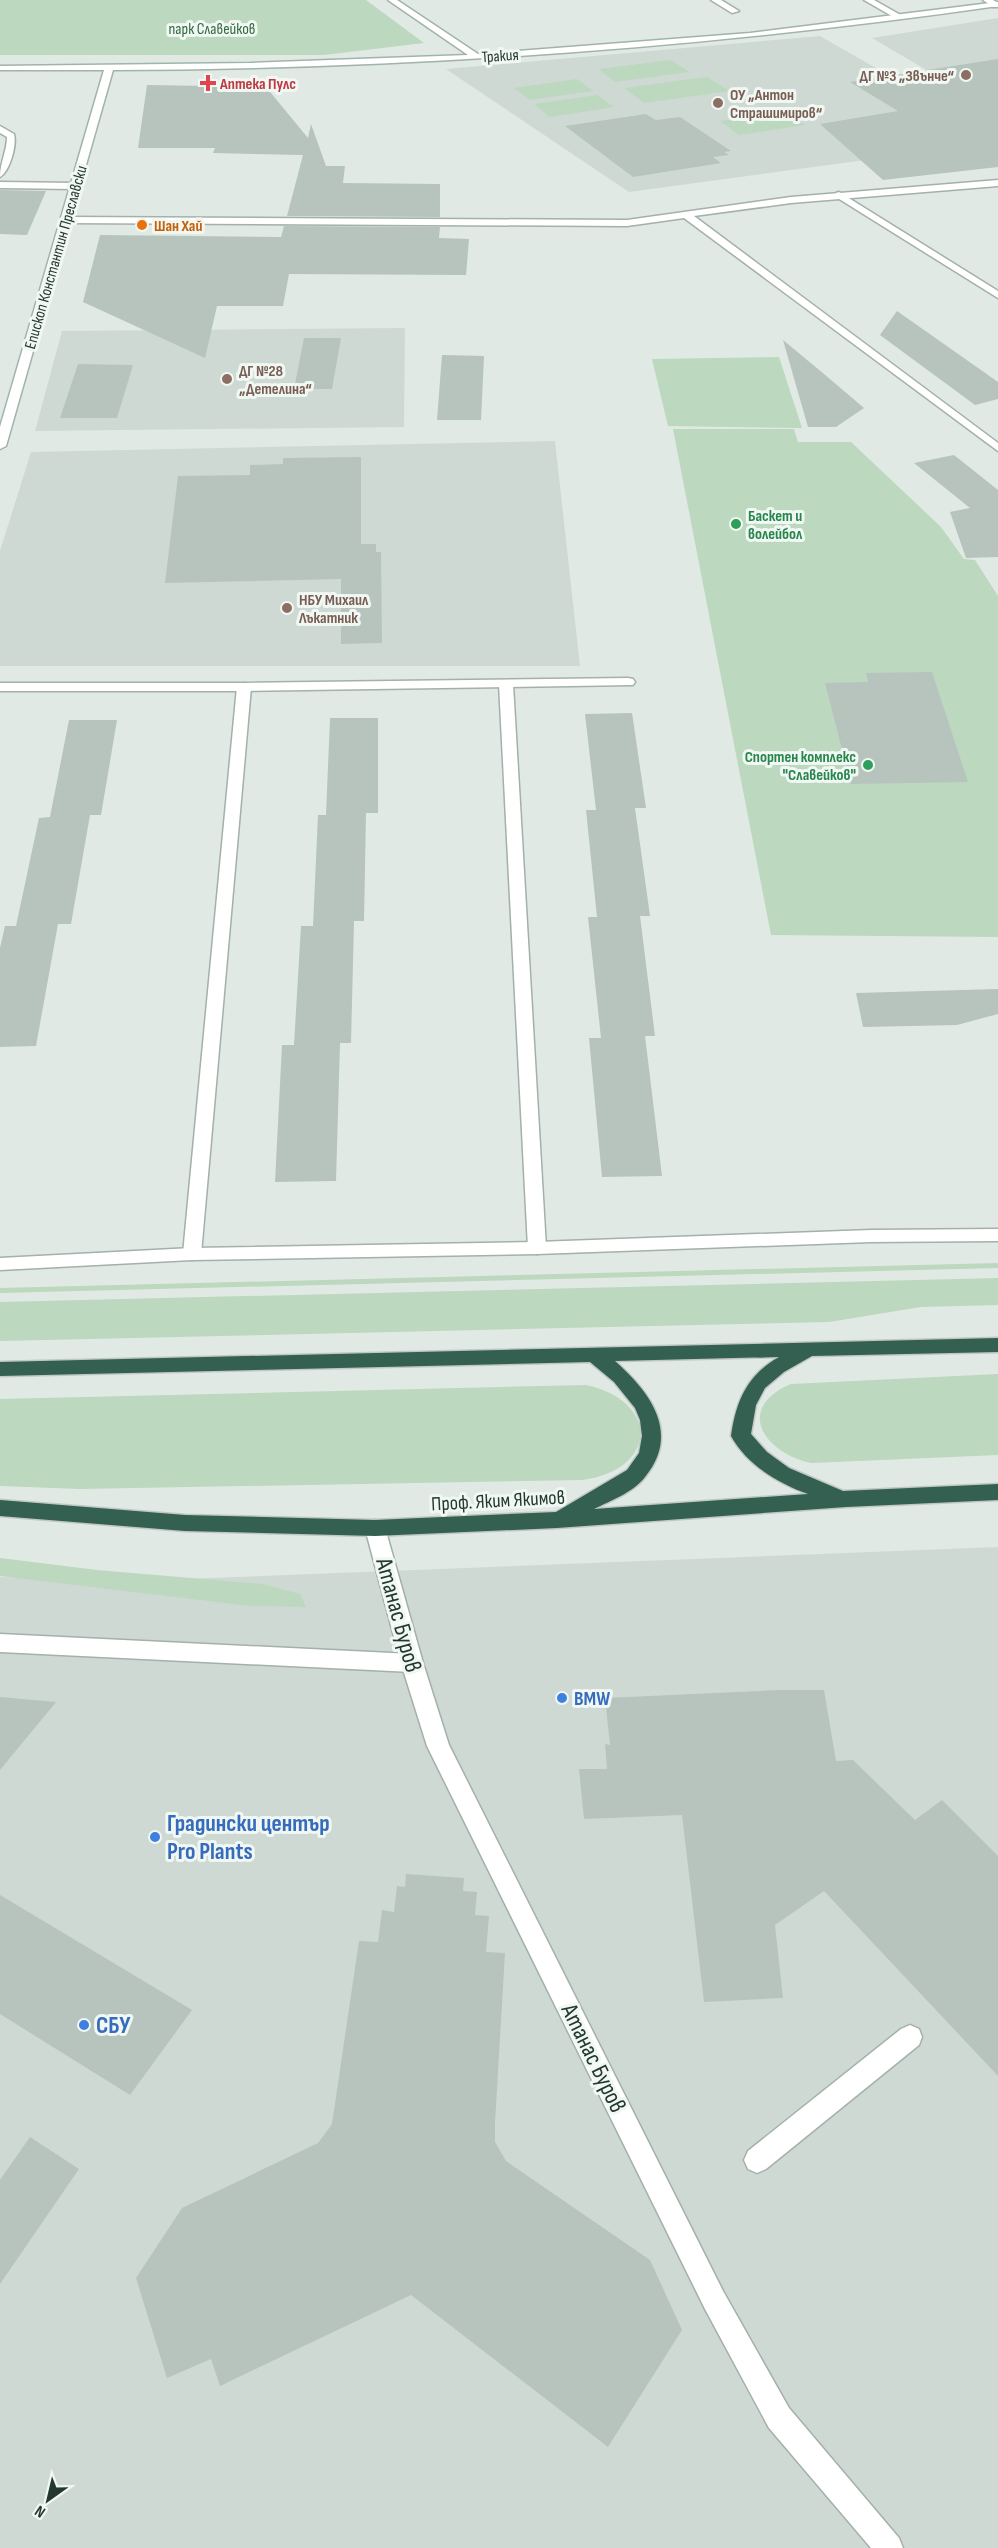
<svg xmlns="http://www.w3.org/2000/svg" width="998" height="2548" font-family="'Sofia Sans Condensed',sans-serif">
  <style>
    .built { fill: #cfd9d3 }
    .green { fill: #bcd8bf }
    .building { fill: #b6c4bd }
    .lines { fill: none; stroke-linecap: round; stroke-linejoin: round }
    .lane-casing { stroke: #a4b0aa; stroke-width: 3 }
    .street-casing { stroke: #a4b0aa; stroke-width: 3 }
    .secondary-casing { stroke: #a1b4aa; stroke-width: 3 }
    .highway-casing { stroke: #c1c7c5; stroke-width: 3 }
    .lane { fill: #fff; fill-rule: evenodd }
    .street { fill: #fff; fill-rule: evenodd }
    .secondary { fill: #fff; fill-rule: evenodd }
    .highway { fill: #336050; fill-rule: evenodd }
    .education-dot { fill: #8d6e63; stroke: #f1f7f3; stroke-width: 2 }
    .health-dot { fill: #e0444e; stroke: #f1f7f3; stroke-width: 2 }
    .food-dot { fill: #e8710a; stroke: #f1f7f3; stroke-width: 2 }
    .leisure-dot { fill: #2e9e5b; stroke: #f1f7f3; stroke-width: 2 }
    .shop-dot { fill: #3f7fe0; stroke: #f1f7f3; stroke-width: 2 }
    .labels { text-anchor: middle; stroke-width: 6; stroke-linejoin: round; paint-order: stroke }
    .far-park-label { font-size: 16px; fill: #326a40; stroke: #f1f7f3 }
    .far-street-label { font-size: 16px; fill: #23382f; stroke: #f1f7f3 }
    .far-education-label { font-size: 16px; font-weight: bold; fill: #785e54; stroke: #f1f7f3; text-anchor: start }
    .far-health-label { font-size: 16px; font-weight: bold; fill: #be3a42; stroke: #f1f7f3; text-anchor: start }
    .far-food-label { font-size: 16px; font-weight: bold; fill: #c56008; stroke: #f1f7f3; text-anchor: start }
    .far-leisure-label { font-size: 16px; font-weight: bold; fill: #27864d; stroke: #f1f7f3; text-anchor: start }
    .street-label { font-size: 20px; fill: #23382f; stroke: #f1f7f3 }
    .shop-label { font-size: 20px; font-weight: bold; fill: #366cbe; stroke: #f1f7f3; text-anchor: start }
    .near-street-label { font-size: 24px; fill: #23382f; stroke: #f1f7f3 }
    .near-shop-label { font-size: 24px; font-weight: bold; fill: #366cbe; stroke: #f1f7f3; text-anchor: start }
  </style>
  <rect width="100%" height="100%" fill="#e1e9e4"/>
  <g class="built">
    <polygon points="998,18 998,112 872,38"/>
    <polygon points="820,36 998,138 998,142 629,192 446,69"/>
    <polygon points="405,328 404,427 35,431 62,331"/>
    <polygon points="555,441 580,666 0,666 0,551 31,452"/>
    <polygon points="998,1547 998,2548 0,2548 0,1577 133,1581"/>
  </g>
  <g class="green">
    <polygon points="0,0 366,0 424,43 324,55 0,55"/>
    <polygon points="671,60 689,72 615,82 599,69"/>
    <polygon points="707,77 729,91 644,103 624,88"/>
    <polygon points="577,79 593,91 530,100 514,88"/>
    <polygon points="597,95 614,107 550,117 534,104"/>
    <polygon points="786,112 805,125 739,135 720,121"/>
    <polygon points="779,357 802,428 668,426 652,359"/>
    <polygon points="673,429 794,429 798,442 851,442 941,527 964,559 975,560 998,596 998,937 771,935"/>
    <polygon points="998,1263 998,1268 0,1293 0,1288"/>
    <polygon points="998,1278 998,1305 921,1307 829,1322 0,1341 0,1302"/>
    <path d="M 998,1374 L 998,1455 L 811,1463 C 764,1453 734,1408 791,1384 Z"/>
    <path d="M 586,1385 C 660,1401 658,1470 582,1480 L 80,1489 L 0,1486 L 0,1399 Z"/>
    <polygon points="0,1558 97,1570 262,1584 300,1594 306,1607 250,1606 0,1576"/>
  </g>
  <g class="building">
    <polygon points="998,59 998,167 883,180 820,124 898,111 850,82"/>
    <polygon points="147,85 266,87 308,138 311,124 326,166 345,166 343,183 440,184 440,217 287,216 303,155 213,153 215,148 138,148"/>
    <polygon points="646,114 656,120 680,117 731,151 724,152 729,155 713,157 721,163 633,177 565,126"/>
    <polygon points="0,190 46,191 27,235 0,234"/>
    <polygon points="284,226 440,227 439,238 469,239 466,275 289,274 283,306 217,306 205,358 83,302 100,235 281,237"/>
    <polygon points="897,311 998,382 998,399 975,405 880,335"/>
    <polygon points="304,338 341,338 332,389 294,389"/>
    <polygon points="783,340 824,374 864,408 836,427 808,427"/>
    <polygon points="442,355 484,356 481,420 437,420"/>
    <polygon points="78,364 133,365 117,418 60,418"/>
    <polygon points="954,455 998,490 998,557 966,558 950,512 970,508 914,463"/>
    <polygon points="361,457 361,544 376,544 376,552 381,552 382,643 341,644 341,579 165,583 178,476 250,475 250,465 283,464 283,458"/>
    <polygon points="932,672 968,782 851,784 825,683 868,682 866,673"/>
    <polygon points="632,713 646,808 635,808 650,916 640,916 655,1036 645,1036 662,1176 602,1177 589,1038 601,1038 588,917 597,917 586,810 596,810 585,714"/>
    <polygon points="330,718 378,718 378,813 366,813 364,921 354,921 351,1043 340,1043 336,1181 275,1182 282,1045 294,1045 301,926 313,926 318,815 326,815"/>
    <polygon points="69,720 117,720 101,815 90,815 71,924 58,924 36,1046 0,1047 0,948 5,926 16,926 39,818 50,817"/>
    <polygon points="998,989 998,1014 957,1025 863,1027 856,993"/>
    <polygon points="779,1690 824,1690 836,1761 853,1760 915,1820 942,1800 998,1856 998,2076 824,1891 775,1925 783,1998 704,2002 682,1815 584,1819 579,1769 607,1769 605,1744 610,1745 605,1698"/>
    <polygon points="0,1697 56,1702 0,1770"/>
    <polygon points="406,1874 464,1878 463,1891 477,1892 475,1915 489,1916 486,1952 505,1953 495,2123 495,2142 506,2161 650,2260 682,2330 608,2447 411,2295 220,2386 211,2359 167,2378 136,2278 182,2208 318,2143 332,2124 359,1941 378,1942 382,1910 394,1912 397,1886 405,1887"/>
    <polygon points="0,1895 192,2010 130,2095 0,2014"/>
    <polygon points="30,2137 79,2169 0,2284 0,2180"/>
  </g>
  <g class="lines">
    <defs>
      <g id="lane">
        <polygon points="711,0 721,0 739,11 732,13"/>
        <polygon points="983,0 993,0 998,3 998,7 993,7"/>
        <path d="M 0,126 L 14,134 C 17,145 10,171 0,177 C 0,162 7,151 7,137 L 0,133 Z"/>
        <polygon points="0,182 75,183 80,186 75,189 0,188"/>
        <polygon points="839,192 998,291 998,298 836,197 836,193"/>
        <polygon points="506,680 513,684 546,1248 543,1252 537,1254 531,1252 528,1248 499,684"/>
        <polygon points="244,683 251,687 201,1254 198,1258 192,1260 186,1258 183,1254 237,687"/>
        <polygon points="0,1634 412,1654 419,1657 423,1663 419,1669 412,1672 0,1652"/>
        <polygon points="910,2025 919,2029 922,2037 919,2045 766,2169 757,2173 748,2169 744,2160 748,2151 901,2029"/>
      </g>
      <g id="street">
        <polygon points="864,0 874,0 904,17 897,19"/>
        <polygon points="998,180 998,186 791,203 694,216 998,443 998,451 684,218 627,226 65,223 60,220 65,217 627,220 791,197"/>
        <polygon points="628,678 633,679 635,682 633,685 244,691 0,691 0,683 244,683"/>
        <polygon points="998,1229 998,1241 871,1242 537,1254 192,1260 0,1270 0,1258 192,1248 537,1242 871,1230"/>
        <polygon points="375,1520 382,1522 385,1528 423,1663 449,1745 723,2291 789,2408 899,2538 903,2548 871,2548 769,2428 705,2309 427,1746 401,1663 365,1528 368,1522"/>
      </g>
      <path id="secondary" d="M 388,0 L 397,0 L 478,54 L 750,33 L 998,2 L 998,6 C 704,48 409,69 113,70 L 6,446 L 0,449 L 0,427 L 104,70 L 0,70 L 0,66 L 250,63 L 468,55 Z"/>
      <path id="highway" d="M 998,1338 L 998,1352 L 812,1356 L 784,1372 L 765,1388 L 756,1405 L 751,1434 L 767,1452 L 789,1468 L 843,1491 L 998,1484 L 998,1500 L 846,1507 L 557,1528 L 375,1536 L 185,1531 L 0,1516 L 0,1500 L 185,1515 L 375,1520 L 556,1512 L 627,1470 L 639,1453 L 642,1436 L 640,1420 L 635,1408 L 614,1382 L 590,1362 L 0,1376 L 0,1362 ZM 779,1357 C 747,1375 736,1401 731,1436 C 747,1465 778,1483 808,1494 L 594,1509 C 610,1501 634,1492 645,1477 C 681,1433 650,1392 615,1361 Z"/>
    </defs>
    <use href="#lane" class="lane-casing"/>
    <use href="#street" class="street-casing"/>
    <use href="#secondary" class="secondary-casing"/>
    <use href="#highway" class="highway-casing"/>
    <use href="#lane" class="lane"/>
    <use href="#street" class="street"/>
    <use href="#secondary" class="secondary"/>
    <use href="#highway" class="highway"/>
  </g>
  <g class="education-dot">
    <circle cx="966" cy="75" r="6"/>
    <circle cx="718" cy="103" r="6"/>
    <circle cx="227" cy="379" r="6"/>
    <circle cx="287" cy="608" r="6"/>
  </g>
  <path class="health-dot" d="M205 74h6v6h6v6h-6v6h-6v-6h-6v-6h6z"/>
  <circle class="food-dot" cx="142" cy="225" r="6"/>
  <g class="leisure-dot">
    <circle cx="736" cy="524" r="6"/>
    <circle cx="868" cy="765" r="6"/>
  </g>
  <g class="shop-dot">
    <circle cx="562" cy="1698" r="6"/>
    <circle cx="155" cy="1837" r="6"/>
    <circle cx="84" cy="2025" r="6"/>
  </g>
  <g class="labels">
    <g class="far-park-label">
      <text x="212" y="34">парк Славейков</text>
    </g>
    <g class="far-street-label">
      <text transform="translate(500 55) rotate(-4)" y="6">Тракия</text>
      <text transform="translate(55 257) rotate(-74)" y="6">Епископ Константин Преславски</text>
    </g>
    <g class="far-education-label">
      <text x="954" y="81" text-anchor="end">ДГ №3 „Звънче“</text>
      <text x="730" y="100">ОУ „Антон<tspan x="730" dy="18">Страшимиров“</tspan></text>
      <text x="239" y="376">ДГ №28<tspan x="239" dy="18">„Детелина“</tspan></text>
      <text x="299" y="605">НБУ Михаил<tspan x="299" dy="18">Лъкатник</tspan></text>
    </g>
    <g class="far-health-label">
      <text x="220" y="89">Аптека Пулс</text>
    </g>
    <g class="far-food-label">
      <text x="154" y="231">Шан Хай</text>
    </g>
    <g class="far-leisure-label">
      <text x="748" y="521">Баскет и<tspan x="748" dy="18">волейбол</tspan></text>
      <text x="856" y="762" text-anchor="end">Спортен комплекс<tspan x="856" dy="18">"Славейков"</tspan></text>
    </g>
    <g class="street-label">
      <text transform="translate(498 1500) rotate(-3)" y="7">Проф. Яким Якимов</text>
    </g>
    <g class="shop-label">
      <text x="574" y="1705">BMW</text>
    </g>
    <g class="near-street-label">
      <text transform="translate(399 1615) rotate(75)" y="8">Атанас Буров</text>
      <text transform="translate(594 2058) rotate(64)" y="8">Атанас Буров</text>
    </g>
    <g class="near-shop-label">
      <text x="167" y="1831">Градински център<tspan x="167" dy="28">Pro Plants</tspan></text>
      <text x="96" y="2033">СБУ</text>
    </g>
  </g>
  <g transform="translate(48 2500) rotate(214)" stroke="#f1f7f3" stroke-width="4.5" paint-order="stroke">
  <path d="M0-4.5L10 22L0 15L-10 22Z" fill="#23382f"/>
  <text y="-9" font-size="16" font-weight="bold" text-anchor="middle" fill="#23382f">N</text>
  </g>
</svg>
